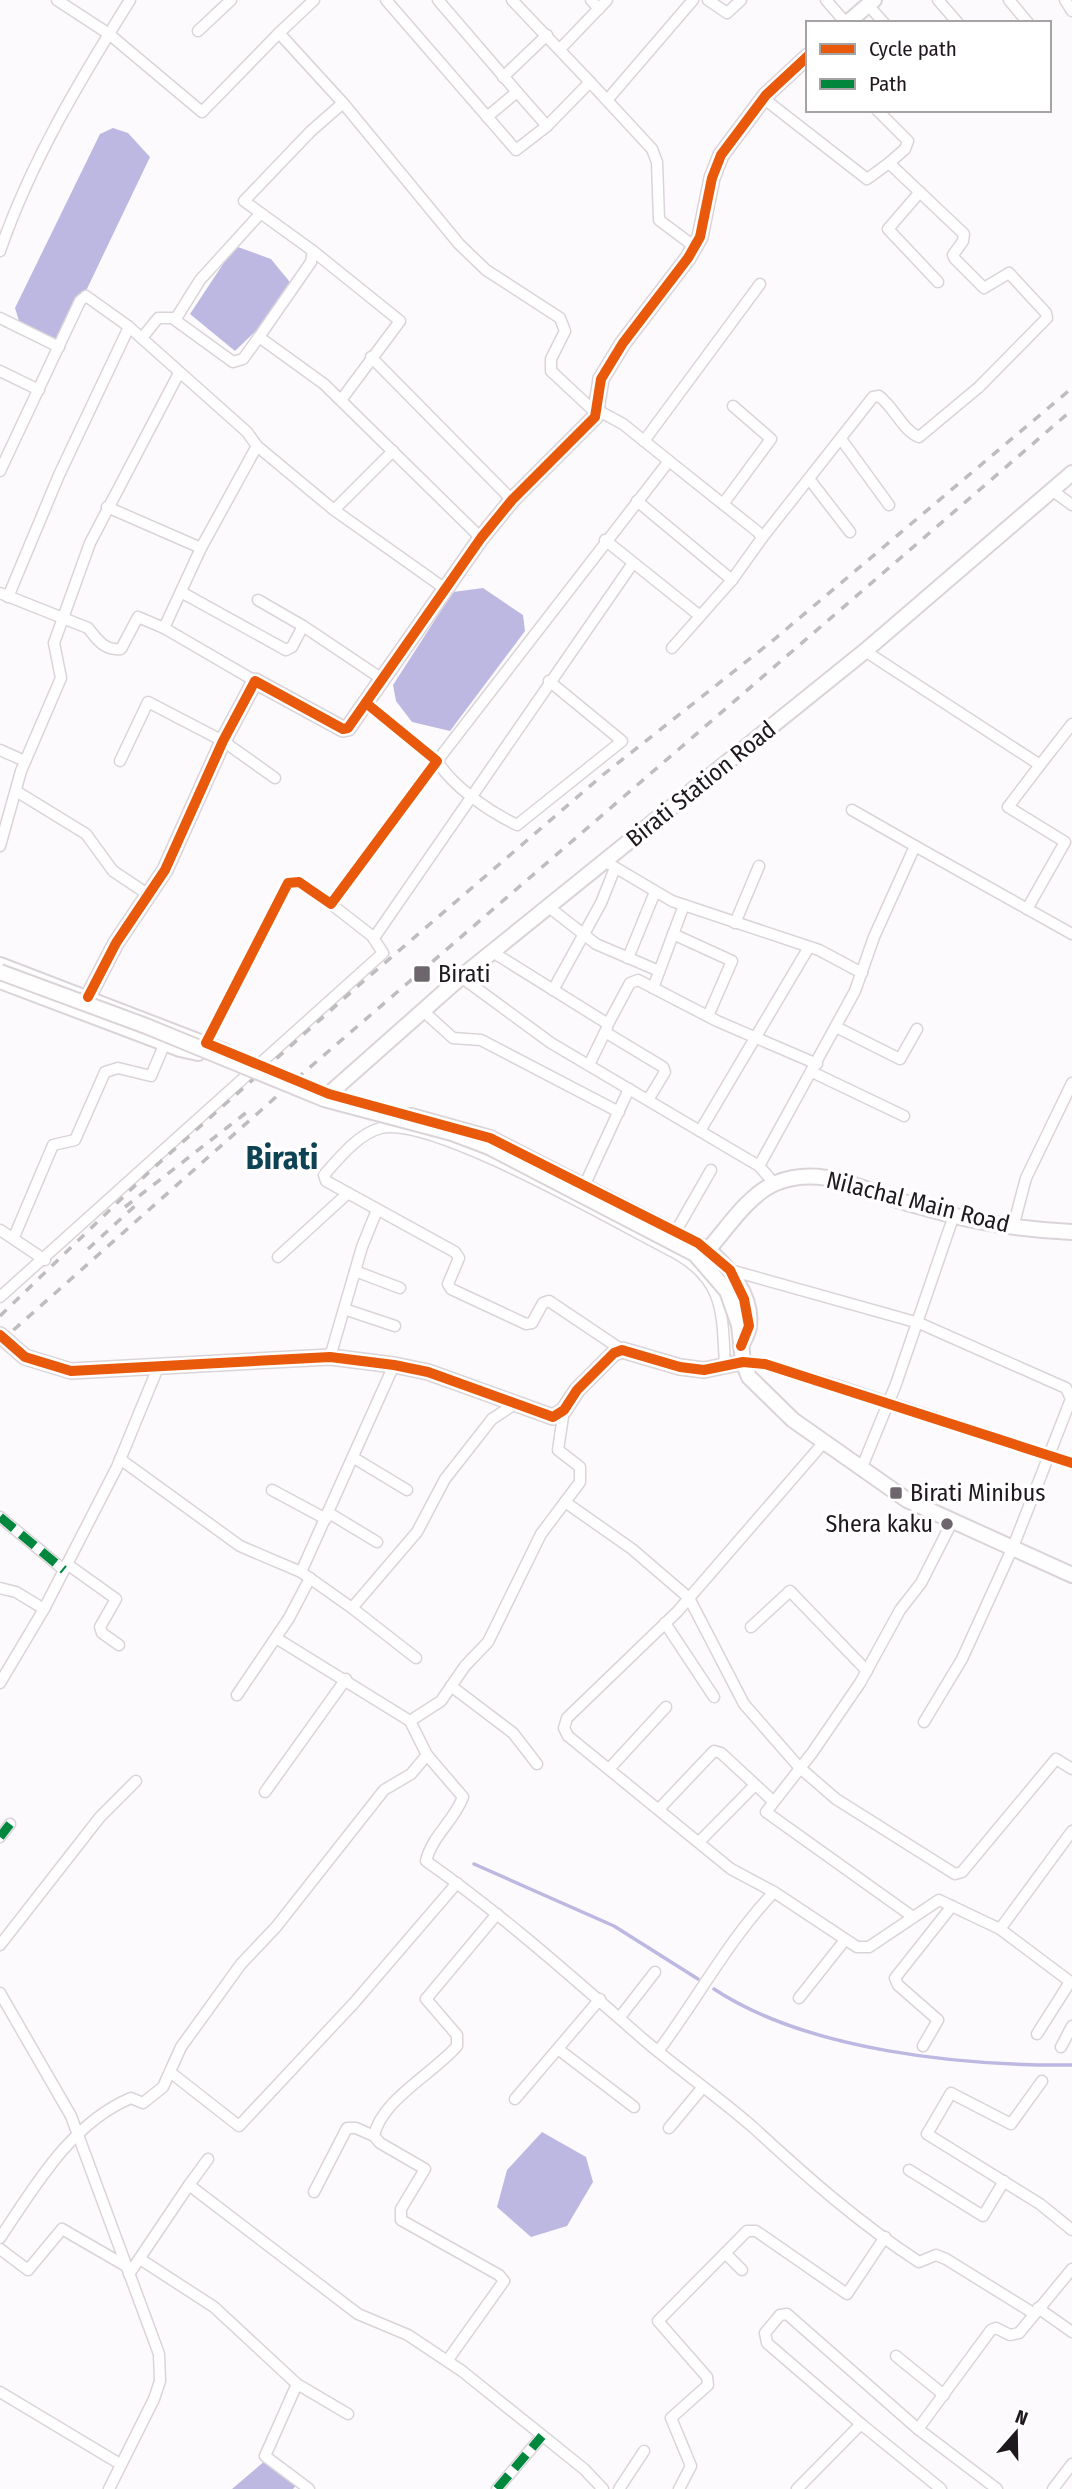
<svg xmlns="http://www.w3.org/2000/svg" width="1072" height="2489" font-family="'Fira Sans Condensed',sans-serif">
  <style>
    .water { fill: #bcb8e2 }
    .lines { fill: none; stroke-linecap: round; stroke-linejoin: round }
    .stream { stroke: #bcb8e2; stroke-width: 3.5 }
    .street-casing { stroke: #dad4d9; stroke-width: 13 }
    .secondary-casing { stroke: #dad4d9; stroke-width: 18 }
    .primary-casing { stroke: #dad4d9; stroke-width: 18 }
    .street { stroke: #fffeff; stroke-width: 10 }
    .secondary { stroke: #fffeff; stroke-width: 14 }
    .primary { stroke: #fffeff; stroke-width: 14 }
    .rail { stroke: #bdbdbd; stroke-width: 3.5; stroke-dasharray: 9 9; stroke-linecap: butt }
    .primary-bridge-casing { stroke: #dad4d9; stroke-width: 18; stroke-linecap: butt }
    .primary-bridge { stroke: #fffeff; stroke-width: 14 }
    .quiet { stroke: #00873e; stroke-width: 9; stroke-dasharray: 18 9; stroke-linecap: butt }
    .cycleway-casing { stroke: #fff; stroke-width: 15 }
    .cycleway { stroke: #e8590c; stroke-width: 10 }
    .poi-dot { fill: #6d676d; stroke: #fff; stroke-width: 2.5 }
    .labels { text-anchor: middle; stroke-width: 7; stroke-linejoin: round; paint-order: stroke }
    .street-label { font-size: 24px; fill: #20181f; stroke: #fff }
    .poi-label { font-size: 24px; fill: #20181f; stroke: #fff; text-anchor: start }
    .district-label { font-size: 32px; font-weight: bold; fill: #0d4353; stroke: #fff }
  </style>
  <rect width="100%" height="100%" fill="#fdfafd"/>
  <g class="water">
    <polygon points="113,128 128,133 150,157 63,339 48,337 19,321 15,308 100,134"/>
    <polygon points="235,246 271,259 293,286 287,301 235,351 190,314"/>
    <polygon points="483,588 523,615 525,631 450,731 412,722 396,701 393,685 453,592"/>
    <polygon points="542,2132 586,2157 593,2182 567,2226 531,2237 497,2207 507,2170"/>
    <polygon points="267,2459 298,2483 293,2489 232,2489"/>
  </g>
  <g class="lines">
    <g class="stream">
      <polyline points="474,1864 614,1926 698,1979"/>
      <path d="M 714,1989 C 808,2051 962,2066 1072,2065"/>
    </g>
    <defs>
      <g id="street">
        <polyline points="57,0 109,34 202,112 279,33"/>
        <polyline points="386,0 516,150 547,126 590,82 652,149 657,162 659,220 695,247"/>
        <polyline points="438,0 517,92 487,117"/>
        <polyline points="512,0 590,82"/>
        <polyline points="591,0 599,9"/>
        <polyline points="708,0 727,13 741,0"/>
        <polyline points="826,0 846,23"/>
        <polyline points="938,0 958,23"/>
        <polyline points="1009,0 1028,23"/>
        <polyline points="1065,0 1072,11"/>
        <polyline points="868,5 884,23"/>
        <polyline points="198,31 231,0"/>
        <polyline points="560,49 607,0"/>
        <polyline points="503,77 547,35"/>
        <polyline points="517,92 547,126"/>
        <polyline points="763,98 867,179 889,163"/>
        <polyline points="608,99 693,0"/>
        <polyline points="343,103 459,244 486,270 560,318 565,331 551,359 551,371 596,413"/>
        <polyline points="920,192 888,229 938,282"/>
        <polyline points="260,214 200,280 175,320 233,362 243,359 259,337 324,384 481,538"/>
        <path d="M 0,251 C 31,161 80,80 130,0"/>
        <polyline points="313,251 400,321 341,400"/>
        <polyline points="0,318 59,347"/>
        <polyline points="259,337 311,262 313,251 244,201 311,131 343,103 279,33 314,0"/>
        <polyline points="142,338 158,318 174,318"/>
        <polyline points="371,357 512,500"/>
        <polyline points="0,371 39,390"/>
        <polyline points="841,439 889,505"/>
        <polyline points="644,441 760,284"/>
        <polyline points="257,446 334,510 444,588"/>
        <polyline points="669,461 758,532 762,538 732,580 672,648"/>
        <polyline points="0,471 80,301 86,296 128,326 247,432 257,446 201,548 164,628"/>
        <polyline points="810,480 850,532"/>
        <polyline points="1053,491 1072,505"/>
        <polyline points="637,501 732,580"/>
        <polyline points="723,504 771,439 733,406"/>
        <polyline points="107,507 201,548"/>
        <polyline points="334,510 393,451"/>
        <path d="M 762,538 L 873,397 L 879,396 C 894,407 903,431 919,437 L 979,387 L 1047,318 L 1046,313 L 1009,273 L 984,288 L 955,259 L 953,255 L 963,241 L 964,234 L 889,163 L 905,149 L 908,141 L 877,110"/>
        <polyline points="605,540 700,616"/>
        <polyline points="181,592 286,650 292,647 303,626 382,679"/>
        <path d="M 0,593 L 88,628 C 97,639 104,651 121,649 L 138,617 L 164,628 L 255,681"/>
        <polyline points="8,597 59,475 129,327"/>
        <polyline points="258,600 303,626"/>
        <polyline points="865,651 1040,765 1072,724"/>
        <path d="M 549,681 L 622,741 L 517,825 C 490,812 453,787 437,761 L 669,461 L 623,424 L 597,410"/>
        <polyline points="0,750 25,761"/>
        <polyline points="120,761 148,702 223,741 275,778"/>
        <polyline points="16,791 86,834 113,871 149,895"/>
        <polyline points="852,810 915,846"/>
        <polyline points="0,846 21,771 61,678 54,643 90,543 179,373"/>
        <polyline points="606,862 672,901 819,950 862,973"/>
        <polyline points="331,904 372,936 376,935 633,563"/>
        <polyline points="550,908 596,944 659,971"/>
        <polyline points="1027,909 1065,842 1008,807 1040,765"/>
        <polyline points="735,923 759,866"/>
        <polyline points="673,934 732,961 708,1016"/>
        <polyline points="494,953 608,1024 630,983 638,980 717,1021 817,1064"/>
        <polyline points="628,958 655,892"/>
        <polyline points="461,977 551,1043 759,1166 774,1183"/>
        <polyline points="653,988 684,905"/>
        <polyline points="553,990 601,903 615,868"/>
        <polyline points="422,1010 453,1038 481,1040 619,1112"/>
        <polyline points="836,1027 900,1059 917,1029"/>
        <polyline points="605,1032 663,1067 665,1072 648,1100"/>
        <polyline points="206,1043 288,883 299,882 331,904 437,761 366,703"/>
        <polyline points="589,1065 607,1028"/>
        <polyline points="812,1072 904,1116"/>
        <polyline points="700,1131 809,947"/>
        <polyline points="759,1166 855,991 874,937 915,846 1072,934"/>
        <polyline points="585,1184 629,1089"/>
        <polyline points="1013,1227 1026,1178 1072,1083"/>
        <polyline points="0,1230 45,1260"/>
        <polyline points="676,1231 711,1170"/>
        <polyline points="14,1237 53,1145 75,1140 105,1072 118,1068 151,1076 165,1043"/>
        <polyline points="278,1257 347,1194"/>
        <polyline points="730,1270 919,1323 1066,1388 1071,1399 1013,1547 962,1659 924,1722"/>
        <polyline points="355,1271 400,1288"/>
        <polyline points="0,1297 383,953 372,936"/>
        <polyline points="344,1309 395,1326"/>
        <path d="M 622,1350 L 549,1301 L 543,1303 L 532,1323 L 526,1324 L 451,1289 L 448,1284 L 459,1258 L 455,1252 L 326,1181 L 324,1175 C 338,1159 359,1133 381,1128 C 434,1116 620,1225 674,1252 C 725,1280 722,1313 725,1365"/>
        <polyline points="330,1357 362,1247 377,1210"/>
        <polyline points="743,1362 765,1364 839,1386 1072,1463"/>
        <polyline points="825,1441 677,1612 567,1718 564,1728 568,1736 731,1869 774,1892 857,1947 869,1947 939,1900 1000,1929"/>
        <polyline points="354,1458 407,1490"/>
        <polyline points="120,1459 240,1546 301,1572 352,1608 417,1532 445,1479 492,1419 515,1404"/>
        <polyline points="862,1467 896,1384 954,1215"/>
        <polyline points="272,1490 326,1519"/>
        <polyline points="565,1502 632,1549 689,1598 744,1704 799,1767 836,1799 955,1874 962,1872 1056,1759 1072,1769"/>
        <polyline points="329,1513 377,1542"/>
        <polyline points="0,1517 64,1570"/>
        <polyline points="67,1564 116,1599 100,1627 102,1633 119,1645"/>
        <polyline points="301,1572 394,1365"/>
        <polyline points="0,1588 16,1592 44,1609"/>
        <polyline points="352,1608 416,1658"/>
        <polyline points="665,1623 714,1697"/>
        <polyline points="751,1627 790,1591 867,1671"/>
        <polyline points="276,1638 410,1721"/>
        <polyline points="0,1683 44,1609 117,1467 159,1365"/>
        <polyline points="451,1686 513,1733 537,1764"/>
        <polyline points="237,1695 289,1618 310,1578"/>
        <path d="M 427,1755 L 463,1797 C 454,1821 432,1836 426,1861 C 503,1915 572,1977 643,2039 C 679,2070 719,2097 755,2129 C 807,2177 859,2223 919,2262 L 936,2255 L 946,2259 L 1033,2313"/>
        <polyline points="609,1769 666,1707"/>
        <polyline points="265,1792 346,1679"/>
        <polyline points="659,1809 714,1751 721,1753 773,1801"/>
        <polyline points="1072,1831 1000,1929 1072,1983"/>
        <polyline points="0,1837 10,1824"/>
        <polyline points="699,1842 755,1785"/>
        <polyline points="913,1917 766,1812 812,1753 860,1683 900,1610 921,1583 952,1522"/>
        <polyline points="0,1945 100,1817 136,1781"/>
        <polyline points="0,1993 71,2116 159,2354 160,2381 154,2399 109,2489"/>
        <polyline points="799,1998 845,1940"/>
        <polyline points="620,2017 655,1972"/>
        <polyline points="1037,2034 1070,1982"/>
        <polyline points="923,2046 938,2020 898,1985 895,1978 952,1906"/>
        <polyline points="1061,2047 1072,2026"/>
        <polyline points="558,2049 634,2107"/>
        <path d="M 659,2050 C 698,1998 729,1939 774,1892"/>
        <polyline points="170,2072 239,2126 354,2003 457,1883"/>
        <polyline points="1042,2081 1011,2124 951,2093 927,2134 1040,2204 1072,2230"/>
        <polyline points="515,2099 600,1999"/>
        <polyline points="669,2128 703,2087"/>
        <polyline points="909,2170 983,2216 1004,2181"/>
        <polyline points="189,2185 208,2159"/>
        <polyline points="314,2192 347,2128 356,2128 374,2136"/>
        <path d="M 0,2238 C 35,2186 71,2123 131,2098 L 143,2103 L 163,2087 L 181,2047 L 241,1964 L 276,1927 L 384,1790 L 411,1774 L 427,1755 L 410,1721 L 441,1701 L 465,1666 L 488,1642 L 541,1534 L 580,1482 L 580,1467 L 558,1450 L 564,1410"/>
        <polyline points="0,2249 28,2270 62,2229 126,2266"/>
        <polyline points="726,2254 742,2270"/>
        <polyline points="140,2259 214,2307 297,2384 348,2414"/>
        <polyline points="129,2274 189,2185 358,2314 408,2335 462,2371 584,2469 603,2489"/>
        <polyline points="1038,2308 1072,2332"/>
        <polyline points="896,2356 944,2395"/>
        <path d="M 447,2361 L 504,2281 L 499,2275 L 401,2220 L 401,2209 L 425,2169 L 380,2143 L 374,2136 C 381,2100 434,2073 457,2046 L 457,2035 L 426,1999 L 497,1914"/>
        <polyline points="297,2384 265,2456 309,2489"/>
        <polyline points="0,2392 120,2464"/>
        <polyline points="861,2424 767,2343 765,2333 780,2315 787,2314 918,2429 997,2489"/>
        <polyline points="918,2429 991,2330 996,2328 1010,2335 1019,2333 1072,2269"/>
        <polyline points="497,2489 542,2436"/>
        <polyline points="619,2489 644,2451"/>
        <polyline points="679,2489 691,2466 671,2418 708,2385 707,2377 658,2321 747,2231 756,2231 847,2294 885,2237"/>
        <polyline points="797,2489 861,2424 941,2489"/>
        <polyline points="1053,2489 1072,2464"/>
      </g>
      <g id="secondary">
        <polyline points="847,23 874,0"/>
        <polyline points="0,965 226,1052"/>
        <polyline points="0,981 180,1049 198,1053 204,1048"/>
        <polyline points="88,997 116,943 165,870 223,741 255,681 343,729 348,728 481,538 512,500 595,417 601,379 623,343 688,258 700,237 712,178 721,155 766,95 808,56"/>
        <polyline points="329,1094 461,977 865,651 1072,473"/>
        <path d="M 411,1116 L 490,1138 L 708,1250 C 729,1267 753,1297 749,1326 C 749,1332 744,1340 741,1346"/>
        <path d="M 708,1250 C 727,1228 749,1194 776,1183 C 818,1166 855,1186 894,1199 C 913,1205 932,1210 951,1215 C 991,1225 1031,1230 1072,1232"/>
        <polyline points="0,1335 25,1357 71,1371 330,1357 394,1365 428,1372 553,1417 564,1410 577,1390 614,1353 622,1350 680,1367 704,1370 743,1362"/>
      </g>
      <polyline id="primary" points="739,1325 743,1362 749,1377 793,1420 907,1500 1072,1575"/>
    </defs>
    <use href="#street" class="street-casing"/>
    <use href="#secondary" class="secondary-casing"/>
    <use href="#primary" class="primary-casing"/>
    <use href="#street" class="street"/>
    <use href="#secondary" class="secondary"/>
    <use href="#primary" class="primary"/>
    <g class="rail">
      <polyline points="125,1207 247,1112"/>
      <polyline points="88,1249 137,1204"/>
      <polyline points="0,1316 150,1171 358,986 604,774 771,642 1072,388"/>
      <polyline points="0,1342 294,1081 1072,410"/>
    </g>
    <defs>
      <polyline id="primary-bridge" points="0,972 146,1026 324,1099 452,1133 489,1147 695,1254 727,1291 739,1325"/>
    </defs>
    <use href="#primary-bridge" class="primary-bridge-casing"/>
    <use href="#primary-bridge" class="primary-bridge"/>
    <g class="quiet">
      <polyline points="0,1517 64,1570"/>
      <polyline points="0,1837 10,1824"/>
      <polyline points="497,2489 542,2436"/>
    </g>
    <defs>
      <g id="cycleway">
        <polyline points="366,703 437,761 331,904 299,882 288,883 206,1043 329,1094 490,1138 698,1243 730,1270 744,1299 749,1326 741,1346"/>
        <polyline points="88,997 116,943 165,870 223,741 255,681 343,729 348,728 481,538 512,500 595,417 601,379 623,343 688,258 700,237 712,178 721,155 766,95 808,56"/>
        <polyline points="0,1335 25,1357 71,1371 330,1357 394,1365 428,1372 553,1417 564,1410 577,1390 614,1353 622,1350 680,1367 704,1370 743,1362 765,1364 1072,1463"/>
      </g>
    </defs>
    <use href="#cycleway" class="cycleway-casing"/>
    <use href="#cycleway" class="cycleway"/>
  </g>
  <g class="poi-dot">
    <rect x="413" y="965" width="18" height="18" rx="3.5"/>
    <rect x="889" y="1486" width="14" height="14" rx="3.5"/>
    <circle cx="947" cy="1524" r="7"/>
  </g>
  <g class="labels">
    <g class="street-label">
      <text transform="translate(701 784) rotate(-39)" y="8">Birati Station Road</text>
      <text transform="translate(918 1202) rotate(14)" y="8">Nilachal Main Road</text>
    </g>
    <g class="poi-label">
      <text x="438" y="982">Birati</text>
      <text x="910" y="1501">Birati Minibus</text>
      <text x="933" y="1532" text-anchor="end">Shera kaku</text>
    </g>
    <g class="district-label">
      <text x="282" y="1169">Birati</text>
    </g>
  </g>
  <rect x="806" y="21" width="245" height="91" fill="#ffffff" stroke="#a6a3a5" stroke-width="2"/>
  <rect x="820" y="44" width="35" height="10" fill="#e8590c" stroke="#a6a3a5" stroke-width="2"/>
  <text x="869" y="56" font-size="21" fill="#20181f">Cycle path</text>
  <rect x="820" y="79" width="35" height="10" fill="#00873e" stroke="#a6a3a5" stroke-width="2"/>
  <text x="869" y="91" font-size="21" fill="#20181f">Path</text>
  <g transform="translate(1016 2433) rotate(20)" stroke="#ffffff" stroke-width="5" paint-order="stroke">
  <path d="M0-5L12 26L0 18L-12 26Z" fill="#20181f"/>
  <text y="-10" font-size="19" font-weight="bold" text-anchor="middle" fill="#20181f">N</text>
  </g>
</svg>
